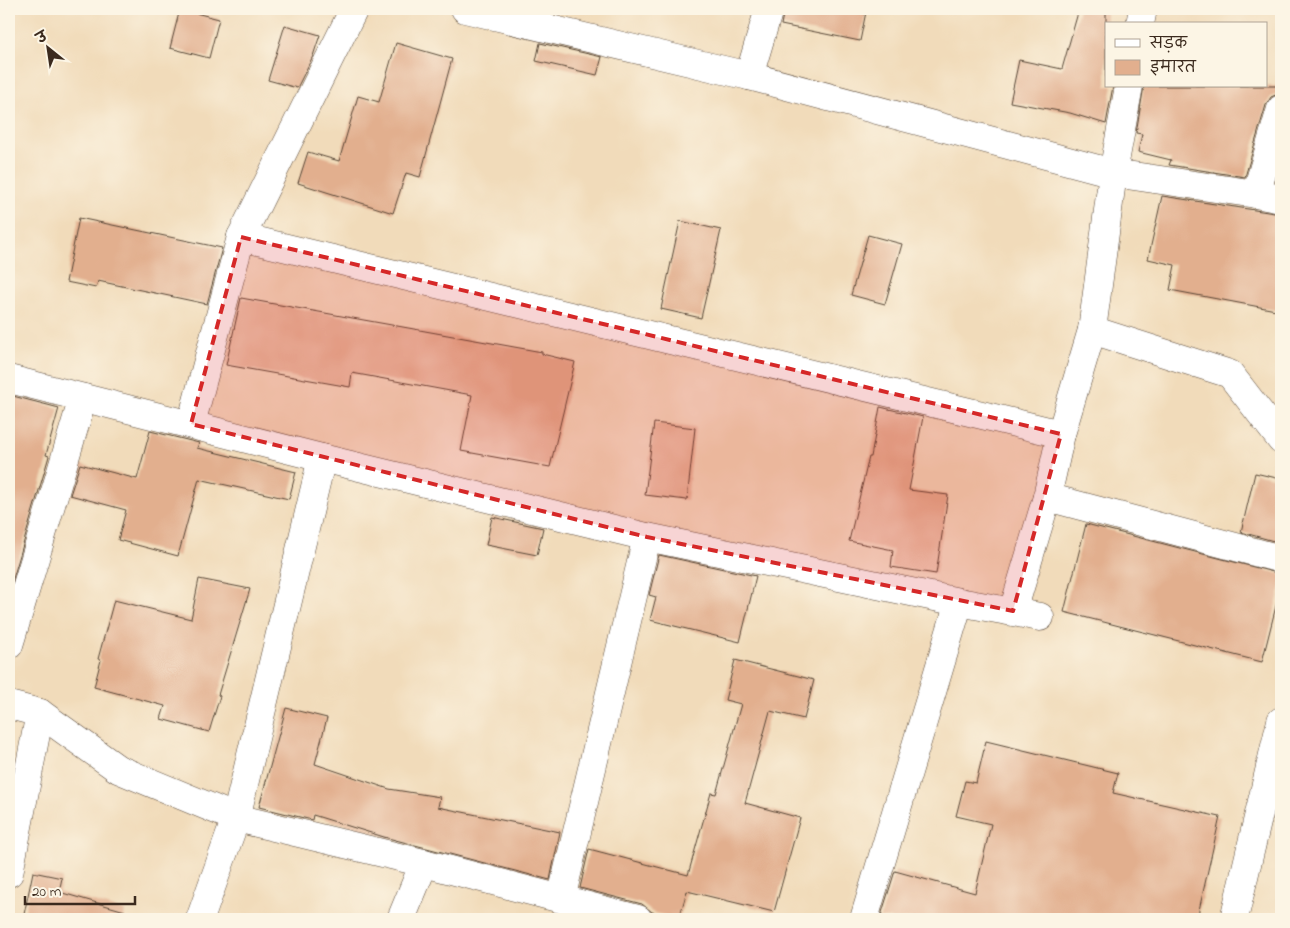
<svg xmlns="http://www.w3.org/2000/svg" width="1290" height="928" font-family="'Indie Flower','Playpen Sans Deva',sans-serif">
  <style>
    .building { fill: #e2af8e }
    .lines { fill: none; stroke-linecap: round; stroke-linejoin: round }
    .minor-casing { stroke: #564535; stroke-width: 29 }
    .minor { stroke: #fff; stroke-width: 28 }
    .marked { fill: #d62828; fill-opacity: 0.2; stroke: #d62828; stroke-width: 4; stroke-dasharray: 10 6; stroke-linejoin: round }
  </style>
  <rect width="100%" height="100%" fill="#fcf5e5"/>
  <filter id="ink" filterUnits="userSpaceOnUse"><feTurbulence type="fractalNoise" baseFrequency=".02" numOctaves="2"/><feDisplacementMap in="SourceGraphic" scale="10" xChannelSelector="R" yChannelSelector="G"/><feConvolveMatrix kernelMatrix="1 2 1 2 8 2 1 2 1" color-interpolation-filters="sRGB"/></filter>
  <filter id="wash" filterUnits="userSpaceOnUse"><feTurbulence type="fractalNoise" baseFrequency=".0096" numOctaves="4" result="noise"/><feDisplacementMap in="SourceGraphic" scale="20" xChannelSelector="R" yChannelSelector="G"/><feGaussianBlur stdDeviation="1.12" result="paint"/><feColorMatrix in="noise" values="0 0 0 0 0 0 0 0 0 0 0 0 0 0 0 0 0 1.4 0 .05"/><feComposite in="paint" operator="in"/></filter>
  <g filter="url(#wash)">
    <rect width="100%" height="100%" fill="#f1dbba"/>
    <g id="blocks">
      <g class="building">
        <polygon points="180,9 219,19 209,58 170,48"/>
        <polygon points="784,9 848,9 866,12 860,41 781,25"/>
        <polygon points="1079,9 1106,9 1106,86 1113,86 1106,124 1070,113 1010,102 1019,60 1062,69"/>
        <polygon points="285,25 320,35 313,56 297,88 268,80"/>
        <polygon points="396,43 452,59 420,177 406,173 393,213 298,183 308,152 339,161 358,96 379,102"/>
        <polygon points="540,43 602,57 597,75 536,61"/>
        <polygon points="1144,86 1280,86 1278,94 1271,97 1266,105 1245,177 1169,165 1171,160 1138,152 1142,134 1136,133"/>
        <polygon points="1281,164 1281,183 1276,182"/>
        <polygon points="1162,196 1281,214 1281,311 1170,290 1175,265 1148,259"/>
        <polygon points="79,218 222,248 207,304 98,281 96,288 66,282"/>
        <polygon points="680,221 721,230 701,318 661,309"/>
        <polygon points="868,235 902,244 885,304 851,295"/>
        <polygon points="241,298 542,352 542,354 575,362 550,467 461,451 472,395 352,373 350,387 226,365"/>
        <polygon points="9,395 59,408 46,455 49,456 10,589"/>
        <polygon points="880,407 923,417 909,490 948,495 936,574 891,567 893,550 849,541 869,457 871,457"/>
        <polygon points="654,423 695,428 687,500 645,495"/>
        <polygon points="150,431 199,443 197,448 296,472 289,499 199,479 178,556 118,540 126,510 70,495 80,464 137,479"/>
        <polygon points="1255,473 1281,479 1281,543 1241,532"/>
        <polygon points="492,517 543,528 537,555 486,545"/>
        <polygon points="1086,524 1281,574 1281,586 1262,662 1064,612"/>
        <polygon points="659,555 756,576 740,642 650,620 656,597 649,595"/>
        <polygon points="199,579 250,589 218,695 220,696 209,732 161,719 165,706 94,687 101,660 98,659 114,600 191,619"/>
        <polygon points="735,660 814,680 804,719 770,711 745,803 800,818 774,912 687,891 679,919 678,919 652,912 642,904 580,888 589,849 688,875 711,793 716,794 741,704 725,700"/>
        <polygon points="286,708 327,718 315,764 389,789 440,797 438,807 560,832 550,880 384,837 313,815 312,820 259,807"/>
        <polygon points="986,741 1118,773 1113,793 1220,817 1197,919 880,919 895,871 975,893 991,824 956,816 965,781 976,783"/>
        <polygon points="33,872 62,878 59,892 125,911 123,919 23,919"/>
      </g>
    </g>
  </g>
  <g filter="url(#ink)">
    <use href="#blocks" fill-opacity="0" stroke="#564535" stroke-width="1"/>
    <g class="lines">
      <defs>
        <g id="minor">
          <polyline points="465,9 749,76 1113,173 1256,194 1281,199"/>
          <polyline points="1140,24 1143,9"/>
          <polyline points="749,76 769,9"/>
          <polyline points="1256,194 1281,109"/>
          <polyline points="241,237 1061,434"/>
          <polyline points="1092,330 1230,374 1281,440"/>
          <polyline points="9,379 322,458 647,537 959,602 1040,617"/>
          <polyline points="191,424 241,237 354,9"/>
          <polyline points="1047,497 1281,559"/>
          <polyline points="1013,611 1047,497 1061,434 1092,330 1113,173 1129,86"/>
          <polyline points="9,645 83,398"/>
          <polyline points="9,705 40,713 118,769 236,818 424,863 638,919"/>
          <polyline points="9,873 40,713"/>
          <polyline points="561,899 647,537"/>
          <polyline points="200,919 236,818 322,458"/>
          <polyline points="401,919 424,863"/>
          <polyline points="864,919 959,602"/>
          <polyline points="1234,919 1281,721"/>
        </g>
      </defs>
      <use href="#minor" class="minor-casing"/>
      <use href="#minor" class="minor"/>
    </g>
  </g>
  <path class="marked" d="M 241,237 L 1061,434 L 1013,611 L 647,537 L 191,424 Z"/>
  <rect width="1290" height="928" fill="none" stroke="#fcf5e5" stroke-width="30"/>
  <rect x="1105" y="22" width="162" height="65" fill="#fcf5e5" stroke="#afa495"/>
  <rect x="1115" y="39" width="25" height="8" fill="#ffffff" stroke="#afa495"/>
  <text x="1150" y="48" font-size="15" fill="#3b2a1e">सड़क</text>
  <rect x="1115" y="60" width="25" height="15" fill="#e2af8e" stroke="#afa495"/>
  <text x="1150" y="72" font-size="15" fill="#3b2a1e">इमारत</text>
  <g transform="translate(48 48) rotate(330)" stroke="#fcf5e5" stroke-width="4" paint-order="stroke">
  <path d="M0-4L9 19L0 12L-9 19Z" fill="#3b2a1e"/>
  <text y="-8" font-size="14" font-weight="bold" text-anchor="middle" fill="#3b2a1e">उ</text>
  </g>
  <path d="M25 896v8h110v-8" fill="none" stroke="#3b2a1e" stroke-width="2.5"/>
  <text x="32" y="896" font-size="15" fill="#3b2a1e" stroke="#fcf5e5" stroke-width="4" paint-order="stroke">20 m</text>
</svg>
